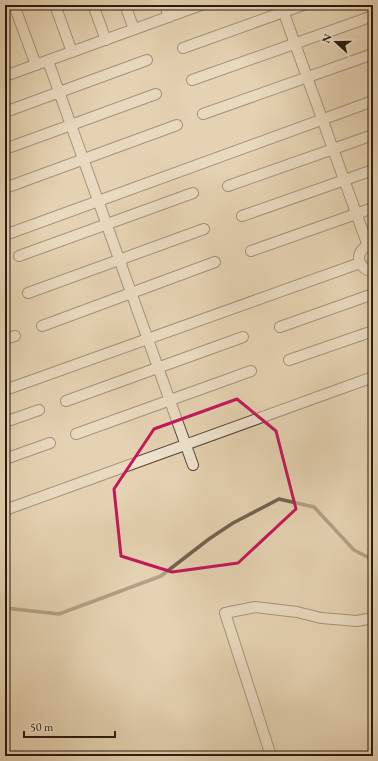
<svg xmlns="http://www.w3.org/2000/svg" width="378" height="761" font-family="'EB Garamond',serif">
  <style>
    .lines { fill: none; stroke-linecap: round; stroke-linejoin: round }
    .stream { stroke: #72644e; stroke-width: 3.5 }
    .minor-casing { stroke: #564936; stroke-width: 12 }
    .minor { stroke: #eee2cd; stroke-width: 10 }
    .marked { fill: none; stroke: #c2185b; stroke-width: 3; stroke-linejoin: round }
  </style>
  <rect width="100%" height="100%" fill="#e5d2b2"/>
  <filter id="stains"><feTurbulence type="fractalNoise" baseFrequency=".005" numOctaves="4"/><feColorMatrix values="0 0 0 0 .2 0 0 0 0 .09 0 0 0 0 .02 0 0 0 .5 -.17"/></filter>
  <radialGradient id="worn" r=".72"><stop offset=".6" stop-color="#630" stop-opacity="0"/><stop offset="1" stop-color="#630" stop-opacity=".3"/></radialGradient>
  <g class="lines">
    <polyline class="stream" points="5,608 59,614 161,576 209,539 233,523 279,499 314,507 354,550 373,560"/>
    <defs>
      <g id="minor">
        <polyline points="14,5 36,65"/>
        <polyline points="55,5 72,52"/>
        <polyline points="93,5 106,40"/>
        <polyline points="125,5 134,29"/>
        <polyline points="165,5 169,17"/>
        <polyline points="281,5 368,246"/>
        <polyline points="183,48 303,5"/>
        <polyline points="48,61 193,465"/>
        <polyline points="5,76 201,5"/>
        <polyline points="192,80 373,16"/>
        <polyline points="5,112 147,60"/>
        <polyline points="203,114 373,54"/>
        <polyline points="5,149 156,94"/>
        <polyline points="228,186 373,135"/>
        <polyline points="5,188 177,125"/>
        <polyline points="242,216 373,170"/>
        <polyline points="5,235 373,101"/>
        <path d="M 373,245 C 354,246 355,270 373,271"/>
        <polyline points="251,251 373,208"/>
        <polyline points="19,256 193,193"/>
        <polyline points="28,293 204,229"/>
        <polyline points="42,326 215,262"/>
        <polyline points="280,327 373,294"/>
        <polyline points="5,339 15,336"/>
        <polyline points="289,360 373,331"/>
        <polyline points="5,390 360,263"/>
        <polyline points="66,401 243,337"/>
        <polyline points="5,422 39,410"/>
        <polyline points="76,434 251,371"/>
        <polyline points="5,459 50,443"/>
        <polyline points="5,510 373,377"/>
        <polyline points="271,756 225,613 255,607 297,612 321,618 357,621 373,618"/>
      </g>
    </defs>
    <use href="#minor" class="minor-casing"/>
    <use href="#minor" class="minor"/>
  </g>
  <path d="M0 0H378V761H0ZM 237,399 L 276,431 L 296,509 L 238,563 L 172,572 L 121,556 L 114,489 L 154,429 Z" fill="#e5d2b2" fill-opacity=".55" fill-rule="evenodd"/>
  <path class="marked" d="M 237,399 L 276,431 L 296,509 L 238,563 L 172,572 L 121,556 L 114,489 L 154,429 Z"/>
  <rect width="378" height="761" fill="none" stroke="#e5d2b2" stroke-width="20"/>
  <rect x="6" y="6" width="366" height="749" fill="none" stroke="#261b0d" stroke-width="2"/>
  <rect x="10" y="10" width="358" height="741" fill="none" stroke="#261b0d"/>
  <g transform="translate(336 42) rotate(291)" stroke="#eee2cd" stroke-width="3" paint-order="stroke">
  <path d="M0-3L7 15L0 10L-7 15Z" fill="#261b0d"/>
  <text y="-6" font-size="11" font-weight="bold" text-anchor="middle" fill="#261b0d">N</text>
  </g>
  <path d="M24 731v6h91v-6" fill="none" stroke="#261b0d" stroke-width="2"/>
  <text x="30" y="731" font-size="12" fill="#261b0d" stroke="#eee2cd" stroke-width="3" paint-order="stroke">50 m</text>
  <rect width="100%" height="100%" filter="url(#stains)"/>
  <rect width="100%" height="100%" fill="url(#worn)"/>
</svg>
